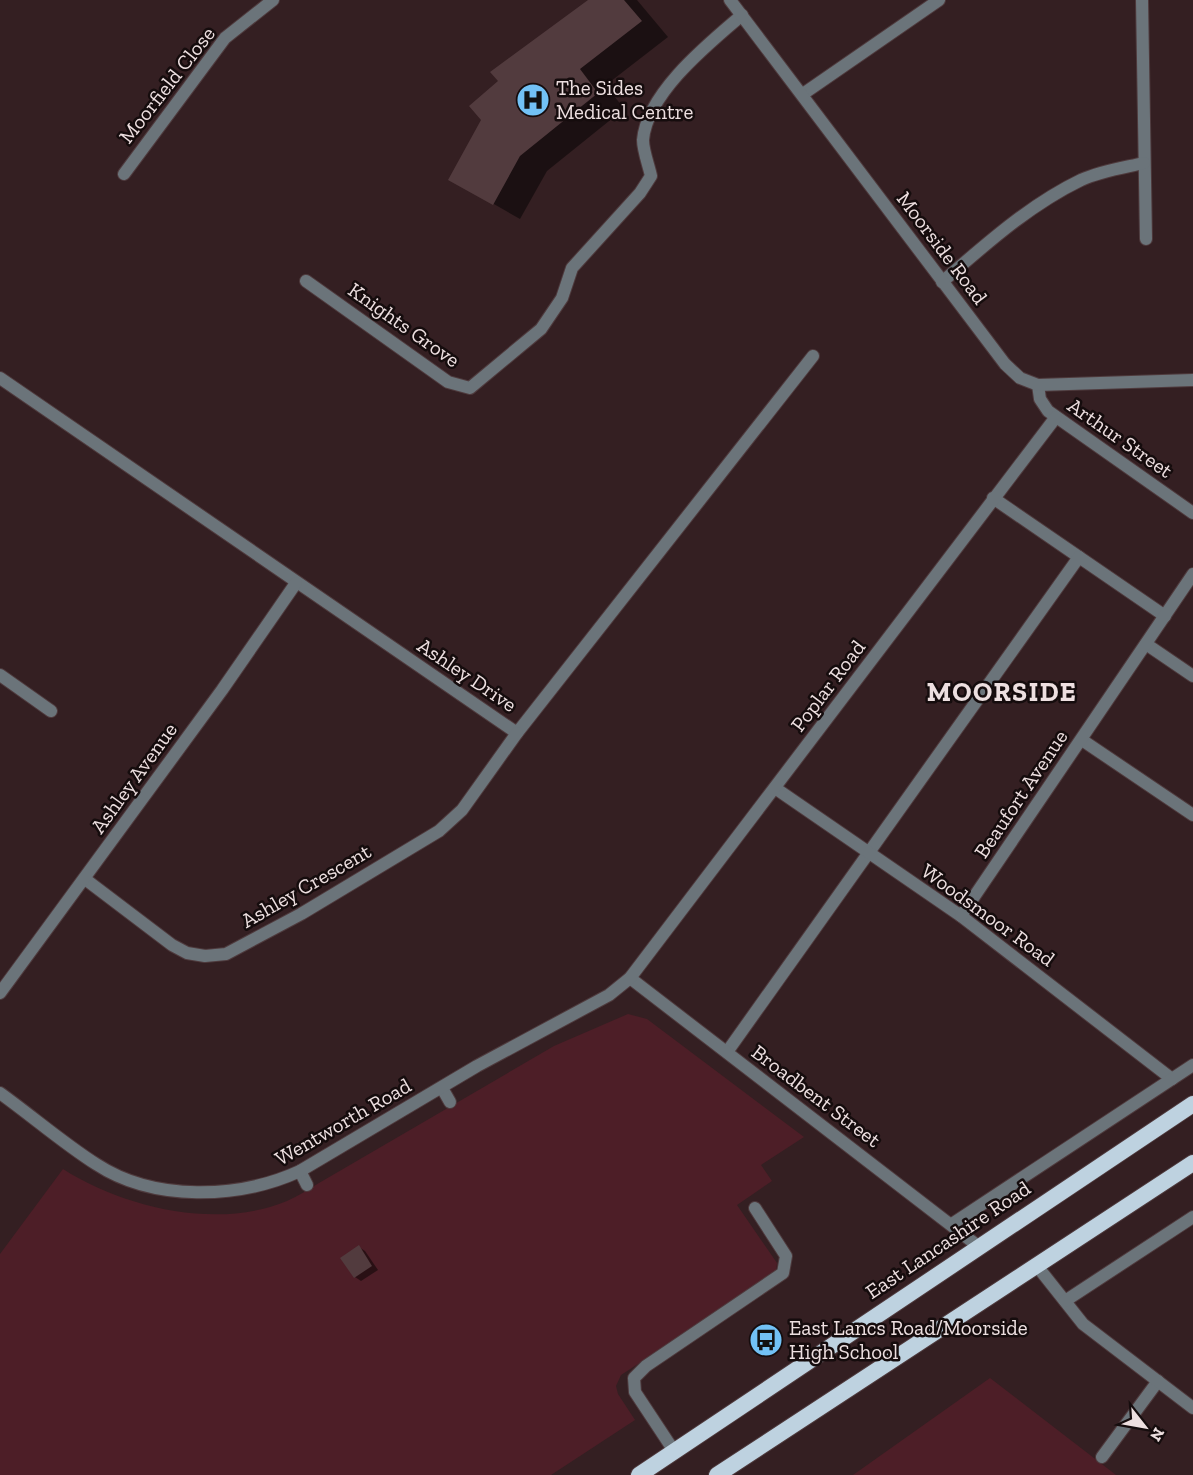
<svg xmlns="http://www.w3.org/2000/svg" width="1193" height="1475" font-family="'Zilla Slab',serif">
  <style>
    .green { fill: #4d1e27 }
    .shadow { fill: #0007 }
    .building { fill: #523b3e }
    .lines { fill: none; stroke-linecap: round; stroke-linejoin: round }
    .service-casing { stroke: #4e3a3d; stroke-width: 14 }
    .minor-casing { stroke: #4e3a3d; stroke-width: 14 }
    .tertiary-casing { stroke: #4e3a3d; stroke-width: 14 }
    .trunk-casing { stroke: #4e3a3d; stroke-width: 18 }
    .service { stroke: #6b747a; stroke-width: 12 }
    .minor { stroke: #6b747a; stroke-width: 12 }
    .tertiary { stroke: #6b747a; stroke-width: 12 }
    .trunk { stroke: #bed2e0; stroke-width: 16 }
    .labels { text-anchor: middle; stroke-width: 5; stroke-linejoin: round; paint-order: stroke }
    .street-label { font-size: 21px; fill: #eddfe0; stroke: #150c0d }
    .poi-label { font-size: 21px; fill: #eddfe0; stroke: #150c0d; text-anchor: start }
    .district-label { font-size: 27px; font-weight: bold; letter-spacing: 1.5px; fill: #eddfe0; stroke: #150c0d }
  </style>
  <rect width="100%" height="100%" fill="#341f22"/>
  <g class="green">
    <path d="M 628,1014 L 647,1019 L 804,1137 L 761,1165 L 772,1181 L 737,1205 L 777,1263 L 776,1271 L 770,1278 L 621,1375 L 616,1386 L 618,1394 L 635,1420 L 551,1475 L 0,1475 L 0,1254 L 63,1169 C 124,1208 218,1230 287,1201 C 298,1196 309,1189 319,1183 L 554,1046 Z"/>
    <polygon points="990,1378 1116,1475 853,1475"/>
  </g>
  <g class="shadow">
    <polygon points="590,0 637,0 668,37 606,85 624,109 547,171 520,219 450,179"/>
    <polygon points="359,1247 365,1251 378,1270 361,1281 355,1277"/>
  </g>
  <g class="building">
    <polygon points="588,0 624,0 642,21 580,69 598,93 520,156 493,205 448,180 481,120 469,106 498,81 490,72"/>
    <polygon points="359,1245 372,1266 354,1278 340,1258"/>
  </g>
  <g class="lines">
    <defs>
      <g id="service">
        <polyline points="803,94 939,0"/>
        <polyline points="993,498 1079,557"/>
        <polyline points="1146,644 1193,676"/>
        <polyline points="727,1052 1079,557 1165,616"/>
        <polyline points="442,1088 450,1102"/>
        <polyline points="300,1171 307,1185"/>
        <polyline points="674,1451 635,1392 634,1378 646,1366 783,1273 786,1256 755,1208"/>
        <polyline points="1102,1457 1158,1381"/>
      </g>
      <g id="minor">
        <polyline points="1142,0 1146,239"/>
        <polyline points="124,174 225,38 273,0"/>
        <path d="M 306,281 L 448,382 L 470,388 L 541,329 L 562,298 L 572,268 L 640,193 L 651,176 C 649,166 643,151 643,140 C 647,93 708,44 742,15"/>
        <path d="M 942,282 C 985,245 1029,205 1081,180 C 1101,171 1122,168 1144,163"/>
        <polyline points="0,378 517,733 813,356"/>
        <polyline points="1038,385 1040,399 1048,411 1193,513"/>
        <polyline points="0,675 51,711"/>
        <polyline points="1082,740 1193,815"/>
        <polyline points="775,788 961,916 1172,1079"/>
        <polyline points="85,879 172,945 187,953 205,956 226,954 301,914 439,831 462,810 517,733"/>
        <polyline points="961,916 1193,574"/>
        <polyline points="630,978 978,1246"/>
        <polyline points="0,993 222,690 296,583"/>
        <path d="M 0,1093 C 32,1116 63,1143 96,1164 C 154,1202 239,1199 300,1171 L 477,1066 L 609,995 L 630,978 L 1056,417"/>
        <polyline points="952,1224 1193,1065"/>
        <polyline points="1037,1266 1083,1324 1193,1408"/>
        <polyline points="1065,1301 1193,1217"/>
      </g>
      <polyline id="tertiary" points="730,0 1005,364 1020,378 1038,385 1193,380"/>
      <g id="trunk">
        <polyline points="639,1475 1193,1104"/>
        <polyline points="717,1475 1193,1163"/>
      </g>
    </defs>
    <use href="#service" class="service-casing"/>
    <use href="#minor" class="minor-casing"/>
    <use href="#tertiary" class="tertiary-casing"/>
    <use href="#trunk" class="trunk-casing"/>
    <use href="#service" class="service"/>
    <use href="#minor" class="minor"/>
    <use href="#tertiary" class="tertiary"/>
    <use href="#trunk" class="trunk"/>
  </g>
  <defs>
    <symbol id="hospital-disc" viewBox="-11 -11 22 22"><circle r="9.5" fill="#72c1f5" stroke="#150c0d"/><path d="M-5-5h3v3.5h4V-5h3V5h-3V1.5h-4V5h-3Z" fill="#111"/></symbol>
    <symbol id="bus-disc" viewBox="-11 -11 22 22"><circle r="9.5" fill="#72c1f5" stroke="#150c0d"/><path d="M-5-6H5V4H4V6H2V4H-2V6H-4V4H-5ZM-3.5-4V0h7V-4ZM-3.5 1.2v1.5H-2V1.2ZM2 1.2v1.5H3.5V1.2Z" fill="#111"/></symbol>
  </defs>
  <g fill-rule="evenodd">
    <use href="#hospital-disc" x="514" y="81" width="38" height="38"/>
    <use href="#bus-disc" x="747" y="1321" width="38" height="38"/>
  </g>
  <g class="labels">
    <g class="street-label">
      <text transform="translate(167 85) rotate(-52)" y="7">Moorfield Close</text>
      <text transform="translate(942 248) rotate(53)" y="7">Moorside Road</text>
      <text transform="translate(404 325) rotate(35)" y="7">Knights Grove</text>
      <text transform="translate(1120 438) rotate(35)" y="7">Arthur Street</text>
      <text transform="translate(467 675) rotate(34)" y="7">Ashley Drive</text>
      <text transform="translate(828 686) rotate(-53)" y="7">Poplar Road</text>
      <text transform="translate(134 778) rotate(-54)" y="7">Ashley Avenue</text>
      <text transform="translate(1021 794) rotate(-56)" y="7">Beaufort Avenue</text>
      <text transform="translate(306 886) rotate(-30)" y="7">Ashley Crescent</text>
      <text transform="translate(988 915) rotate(36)" y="7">Woodsmoor Road</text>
      <text transform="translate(816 1096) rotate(37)" y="7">Broadbent Street</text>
      <text transform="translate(343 1122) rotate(-30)" y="7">Wentworth Road</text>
      <text transform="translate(948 1240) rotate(-34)" y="7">East Lancashire Road</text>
    </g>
    <g class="poi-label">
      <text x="556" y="95">The Sides<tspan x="556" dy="24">Medical Centre</tspan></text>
      <text x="789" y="1335">East Lancs Road/Moorside<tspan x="789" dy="24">High School</tspan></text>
    </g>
    <g class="district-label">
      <text x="1002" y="701">MOORSIDE</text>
    </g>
  </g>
  <g transform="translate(1145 1427) rotate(121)" stroke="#150c0d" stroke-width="4.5" paint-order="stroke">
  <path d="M0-4.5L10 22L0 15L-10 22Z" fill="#eddfe0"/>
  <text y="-9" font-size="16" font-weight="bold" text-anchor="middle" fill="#eddfe0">N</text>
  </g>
</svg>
